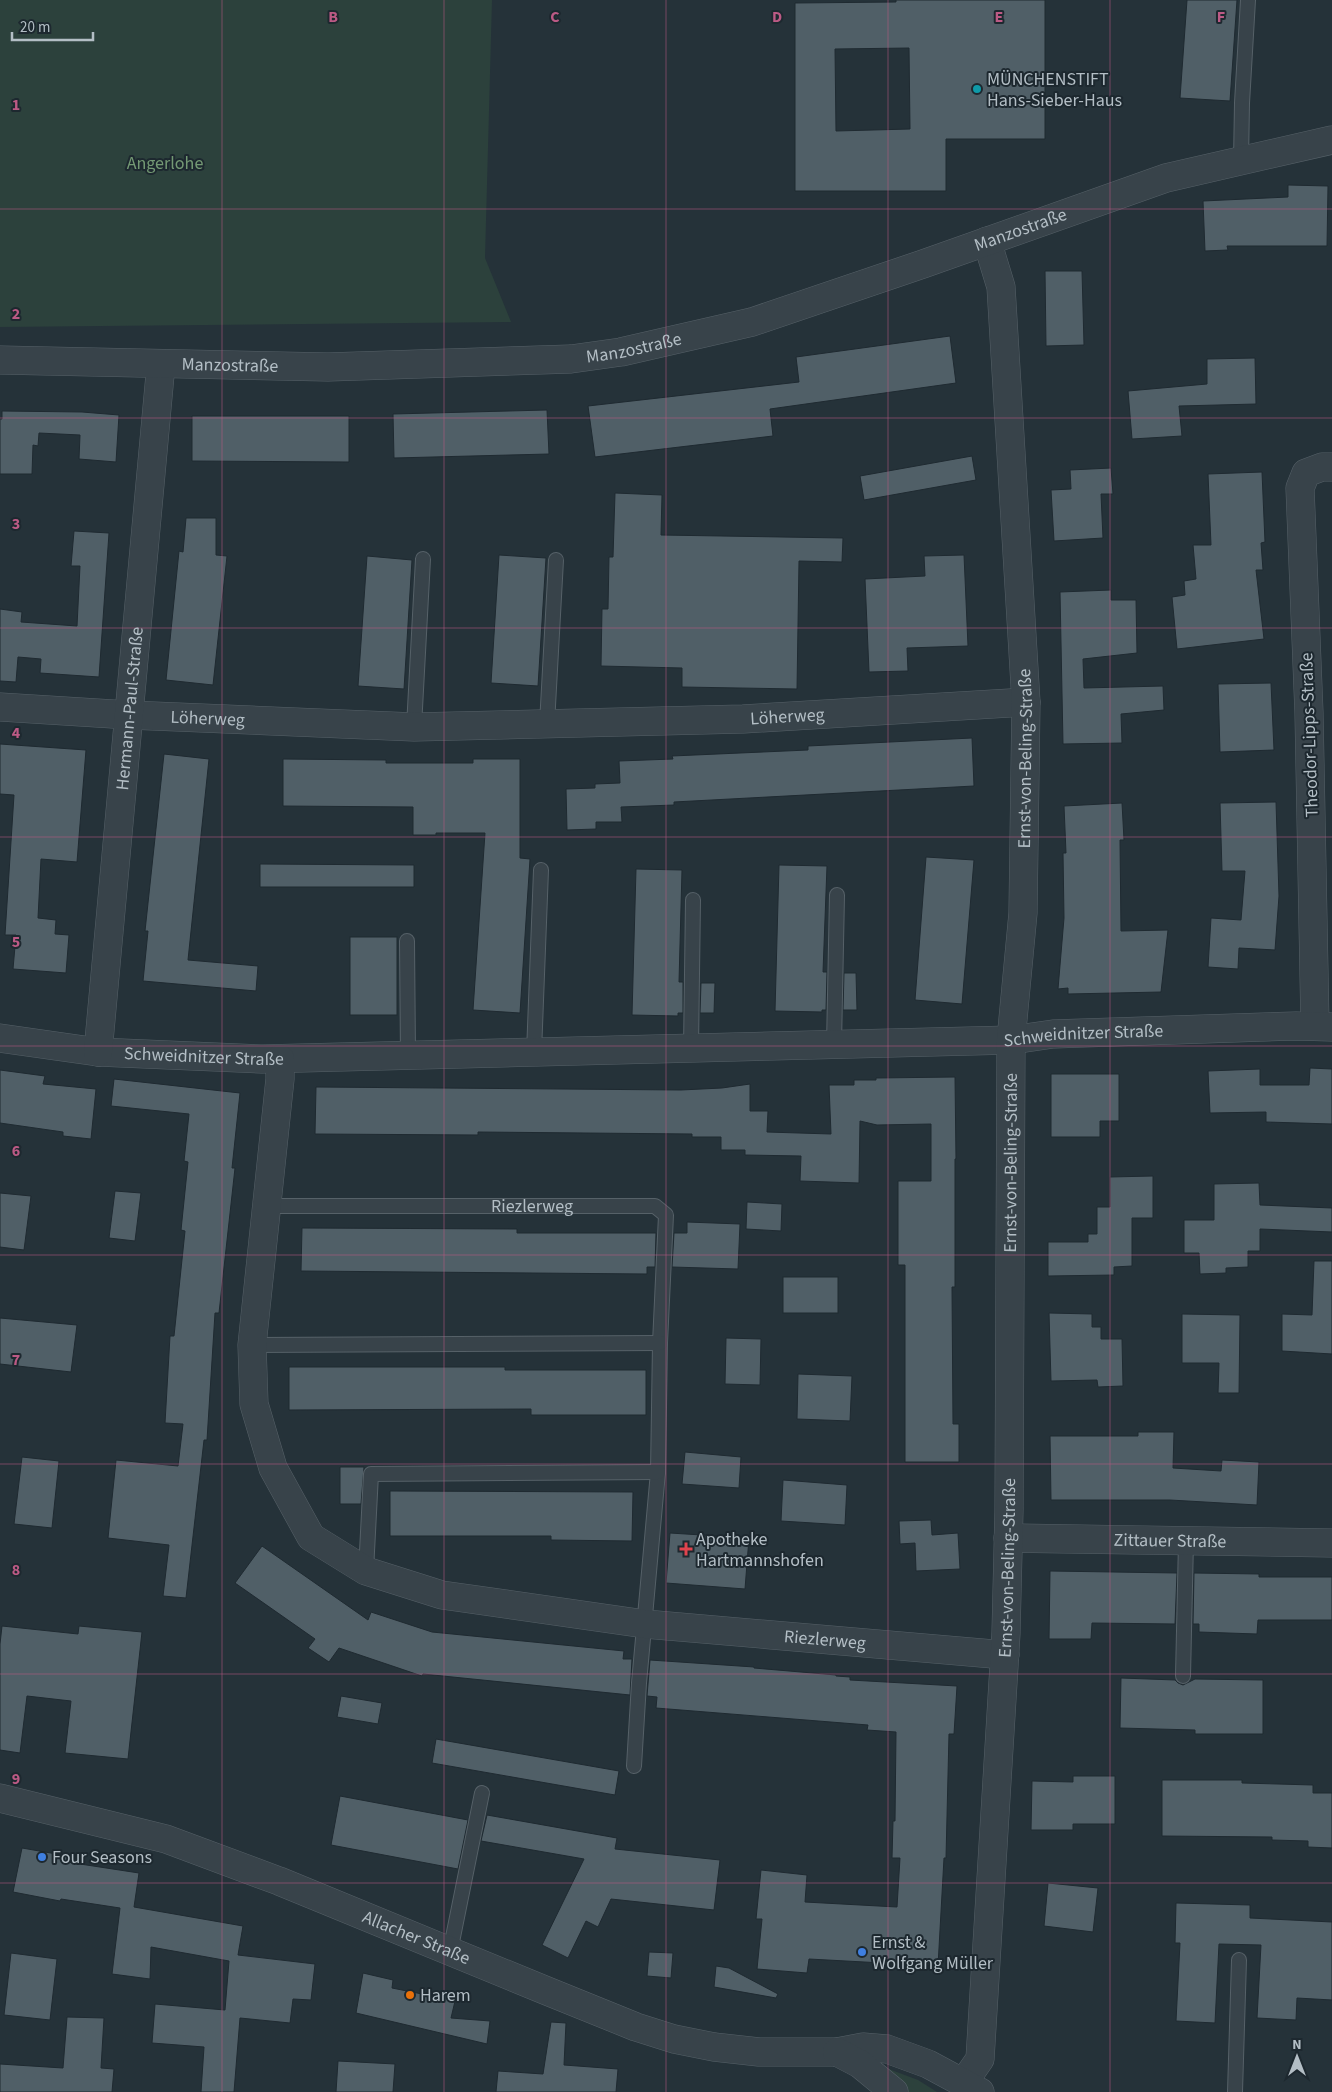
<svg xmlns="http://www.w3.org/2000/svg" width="1332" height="2092" font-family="'Source Sans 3',sans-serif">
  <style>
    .green { fill: #2c413c }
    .building { fill: #505f67; stroke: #1f2a31; fill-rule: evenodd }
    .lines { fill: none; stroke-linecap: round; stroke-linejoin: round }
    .service-casing { stroke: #566168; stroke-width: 16 }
    .minor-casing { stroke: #566168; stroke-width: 29 }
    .tertiary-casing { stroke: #566168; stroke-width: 29 }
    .service { stroke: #38434a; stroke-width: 14 }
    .minor { stroke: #38434a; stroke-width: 28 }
    .tertiary { stroke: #38434a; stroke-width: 28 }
    .grid { fill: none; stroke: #bc5a85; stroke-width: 1; stroke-opacity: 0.55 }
    .culture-dot { fill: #0f9aa8; stroke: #1d282f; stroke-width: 2 }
    .health-dot { fill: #e0444e; stroke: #1d282f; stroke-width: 2 }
    .shop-dot { fill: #3f7fe0; stroke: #1d282f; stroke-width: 2 }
    .food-dot { fill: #e8710a; stroke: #1d282f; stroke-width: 2 }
    .labels { text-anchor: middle; stroke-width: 4; stroke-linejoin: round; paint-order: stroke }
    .poi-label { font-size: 18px; fill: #b3bec5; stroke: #1d282f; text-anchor: start }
    .park-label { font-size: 18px; fill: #749974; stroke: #1d282f }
    .street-label { font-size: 18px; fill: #b3bec5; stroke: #1d282f }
    .grid-label { font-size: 16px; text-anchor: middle; font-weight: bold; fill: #bc5a85; stroke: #1d282f; stroke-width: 4; stroke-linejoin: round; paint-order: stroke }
  </style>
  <rect width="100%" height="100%" fill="#253239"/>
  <g class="green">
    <polygon points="0,0 492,0 485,258 511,322 0,327"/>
    <polygon points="886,2068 918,2080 937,2092 905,2092"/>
  </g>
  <g class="building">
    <path d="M 896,0 L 1045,0 L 1045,139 L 946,139 L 946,191 L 795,191 L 795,3 L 896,2 ZM 909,48 L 910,129 L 836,131 L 835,49 Z"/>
    <polygon points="1187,0 1237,0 1230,101 1180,98"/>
    <polygon points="1288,185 1328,186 1327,246 1227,246 1228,250 1205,251 1203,201 1288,197"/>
    <polygon points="1045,271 1082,271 1084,345 1046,346"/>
    <polygon points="950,336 956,383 770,409 773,436 595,457 588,406 799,382 796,357"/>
    <polygon points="1255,358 1256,404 1179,406 1182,436 1132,439 1128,391 1207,384 1207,359"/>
    <polygon points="547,410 549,454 394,458 393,414"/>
    <polygon points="2,411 82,412 119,415 116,462 79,459 80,435 39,433 38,446 33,445 32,474 0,474 0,419 2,419"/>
    <polygon points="192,416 349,416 349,462 192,461"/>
    <polygon points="972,456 976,480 864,500 860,476"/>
    <polygon points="1111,468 1113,494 1101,494 1103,538 1054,541 1051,490 1071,489 1070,470"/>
    <polygon points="1262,472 1265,542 1261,543 1263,570 1256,570 1264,639 1177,649 1172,597 1185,595 1184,581 1196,579 1193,545 1211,545 1208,474"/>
    <polygon points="615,493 662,495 661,535 843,538 842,562 799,561 797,689 682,687 682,668 601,666 602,609 608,609 609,557 613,557"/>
    <polygon points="186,518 216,518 216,555 227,556 213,685 166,680 179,551 183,552"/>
    <polygon points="74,531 109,533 99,677 40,673 41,659 18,657 16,682 0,681 0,609 22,612 21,622 77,626 80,566 71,566"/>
    <polygon points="499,555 546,558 538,686 491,683"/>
    <polygon points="964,555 968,646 907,648 908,671 869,672 865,579 925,576 924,556"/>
    <polygon points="367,556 412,560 404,689 358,686"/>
    <polygon points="1111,590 1111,600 1136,600 1137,653 1083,659 1084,688 1163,686 1164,710 1121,714 1122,743 1063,744 1060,592"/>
    <polygon points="1271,683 1274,750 1220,752 1218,684"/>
    <polygon points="972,738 974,786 674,802 674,805 621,807 622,822 596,822 596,829 567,830 566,789 595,788 595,784 620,783 619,761 673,759 672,756 808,750 808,746"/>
    <polygon points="0,744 86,750 77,862 41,859 38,918 56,920 55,934 69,935 66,973 13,969 16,935 5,935 14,795 0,794"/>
    <polygon points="164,754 209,759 188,960 258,966 256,991 143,981 148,931 145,931"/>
    <polygon points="283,759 386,760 386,763 473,763 473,759 520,759 520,858 530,859 520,1013 473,1010 485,833 436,833 436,835 413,835 413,807 283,806"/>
    <polygon points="1276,802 1279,896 1275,950 1239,948 1238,969 1208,967 1211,918 1241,920 1245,871 1222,871 1220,803"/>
    <polygon points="1122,803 1124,840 1120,840 1121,931 1168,930 1161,992 1068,994 1068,988 1058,989 1064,918 1063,853 1066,853 1064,806"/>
    <polygon points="926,857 974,860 962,1004 915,1000"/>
    <polygon points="260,864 414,865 414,887 260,887"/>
    <polygon points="779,865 827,866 823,972 827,972 826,1010 822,1010 822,1012 775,1011"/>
    <polygon points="636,869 682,870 679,982 683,982 683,1013 678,1013 678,1016 632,1015"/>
    <rect x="350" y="937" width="47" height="78"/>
    <polygon points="844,973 856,973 857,1010 843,1010"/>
    <polygon points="701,983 715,983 714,1013 700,1013"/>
    <polygon points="1310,1068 1332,1069 1332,1124 1266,1122 1266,1112 1210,1113 1208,1071 1260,1069 1260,1085 1309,1085"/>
    <polygon points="0,1070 45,1076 43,1084 96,1089 91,1139 63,1136 63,1132 0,1123"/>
    <polygon points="1051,1074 1119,1074 1119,1121 1100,1121 1100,1137 1051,1137"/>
    <polygon points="955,1077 956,1159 955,1159 955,1287 952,1287 953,1424 959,1424 959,1462 905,1462 905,1265 898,1265 898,1181 931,1181 931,1124 877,1125 860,1121 859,1183 800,1181 801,1156 745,1155 745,1150 721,1150 721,1137 692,1137 692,1134 478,1132 478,1135 315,1134 316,1087 681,1090 722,1088 750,1084 750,1111 768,1111 767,1132 831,1134 829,1085 854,1085 854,1080 876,1080 876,1078"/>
    <polygon points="114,1079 240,1093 232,1168 235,1168 219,1313 215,1313 207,1440 204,1440 186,1598 163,1596 169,1545 108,1538 116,1460 178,1466 183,1424 165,1423 170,1336 174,1336 185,1231 181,1230 188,1162 184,1161 189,1114 111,1106"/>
    <polygon points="1153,1176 1153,1218 1132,1218 1132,1266 1114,1267 1114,1275 1048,1276 1048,1242 1088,1242 1088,1234 1097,1234 1097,1207 1110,1207 1110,1177"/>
    <polygon points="1259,1183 1260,1205 1332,1208 1332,1232 1260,1229 1260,1251 1248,1251 1248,1267 1226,1268 1226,1273 1200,1274 1199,1253 1184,1253 1184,1220 1214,1220 1214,1184"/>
    <polygon points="115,1191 141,1193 135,1241 109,1238"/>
    <polygon points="0,1193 31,1196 24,1250 0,1247"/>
    <polygon points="747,1202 782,1204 781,1231 746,1229"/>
    <polygon points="687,1222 740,1224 738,1269 672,1267 674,1233 687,1233"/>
    <polygon points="302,1228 517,1229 517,1233 656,1233 655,1267 647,1267 647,1274 301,1271"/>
    <polygon points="1314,1261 1332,1261 1332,1354 1282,1351 1282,1314 1312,1315"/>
    <rect x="783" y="1277" width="55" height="36"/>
    <polygon points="1049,1313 1092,1314 1092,1327 1101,1327 1101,1339 1122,1339 1123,1386 1098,1387 1097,1380 1051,1381"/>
    <polygon points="1182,1314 1240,1315 1239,1393 1218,1393 1219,1363 1182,1363"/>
    <polygon points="0,1318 77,1325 71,1372 0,1364"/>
    <polygon points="726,1338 761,1339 760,1385 725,1384"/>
    <polygon points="289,1367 505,1367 505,1370 646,1370 646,1415 531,1415 531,1409 289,1410"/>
    <polygon points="798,1374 852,1376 850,1421 797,1419"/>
    <polygon points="1138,1432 1174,1432 1173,1468 1221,1471 1222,1460 1259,1462 1257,1505 1170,1500 1051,1500 1050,1436 1138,1436"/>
    <polygon points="685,1452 741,1457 739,1488 682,1484"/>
    <polygon points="22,1457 59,1461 52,1528 14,1524"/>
    <polygon points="340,1467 364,1467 361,1504 340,1504"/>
    <polygon points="783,1480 847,1485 845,1525 781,1521"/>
    <polygon points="390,1491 633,1492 632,1541 551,1540 551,1536 390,1536"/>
    <polygon points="931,1520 932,1535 958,1533 960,1569 916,1571 915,1543 900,1544 899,1521"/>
    <polygon points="670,1533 749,1538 745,1589 666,1583"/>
    <polygon points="262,1546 368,1620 371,1612 432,1632 624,1651 623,1659 632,1659 630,1695 423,1674 422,1676 339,1648 329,1662 308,1648 315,1639 235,1583"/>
    <polygon points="1050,1571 1177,1573 1175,1624 1092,1623 1091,1639 1049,1639"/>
    <polygon points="1194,1573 1259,1574 1259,1577 1332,1577 1332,1620 1258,1620 1257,1634 1199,1632 1199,1624 1193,1624"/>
    <polygon points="2,1626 78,1634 79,1626 142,1632 128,1759 65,1753 71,1701 27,1696 20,1753 0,1750 0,1644"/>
    <polygon points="650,1660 754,1667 754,1668 836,1675 836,1676 850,1677 850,1680 957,1686 954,1734 949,1734 946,1858 944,1858 938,1966 809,1959 807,1973 757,1969 762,1919 756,1919 761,1870 807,1875 805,1902 897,1907 900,1858 892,1858 893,1821 895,1821 896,1732 867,1730 868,1725 656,1708 657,1697 647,1696"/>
    <polygon points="1121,1678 1175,1680 1178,1683 1183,1685 1195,1679 1263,1680 1263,1734 1195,1734 1195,1730 1120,1728"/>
    <polygon points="341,1696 382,1703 378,1724 337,1717"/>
    <polygon points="436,1739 619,1771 615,1795 432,1763"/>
    <polygon points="1073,1776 1115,1776 1115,1824 1073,1824 1073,1830 1031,1830 1032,1781 1073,1782"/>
    <polygon points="1162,1780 1242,1780 1242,1783 1313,1785 1313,1793 1332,1793 1332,1848 1308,1847 1308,1841 1272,1840 1272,1837 1162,1836"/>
    <polygon points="340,1796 468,1820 458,1869 331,1845"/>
    <polygon points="487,1815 617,1838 615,1849 720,1860 714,1910 611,1899 598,1927 586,1921 568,1958 542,1945 584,1859 481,1841"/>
    <polygon points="22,1848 68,1856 67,1862 139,1873 134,1907 243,1926 238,1955 315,1964 311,2000 293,1999 290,2023 240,2018 234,2092 201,2092 204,2047 152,2043 155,2004 225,2010 229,1961 151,1947 150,1979 112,1974 120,1908 61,1899 60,1901 13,1892"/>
    <polygon points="1048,1883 1098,1888 1093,1932 1044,1926"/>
    <polygon points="1176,1903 1250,1905 1250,1918 1332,1922 1332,2000 1297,1998 1296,2020 1257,2018 1261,1945 1219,1944 1215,2023 1176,2021 1180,1943 1175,1943"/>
    <polygon points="649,1952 673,1953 671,1978 647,1976"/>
    <polygon points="11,1953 57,1959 50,2020 4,2015"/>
    <polygon points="716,1966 729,1968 778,1994 776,1998 714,1987"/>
    <polygon points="363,1973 393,1980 392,1988 432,1996 432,1992 456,1997 451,2018 490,2021 487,2044 356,2013"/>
    <polygon points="67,2017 104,2018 101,2068 114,2069 112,2092 0,2092 0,2064 63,2068"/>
    <polygon points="551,2022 566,2023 564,2065 618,2069 616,2092 496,2092 498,2071 543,2074"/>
    <polygon points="338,2061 395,2064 393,2092 336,2092"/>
  </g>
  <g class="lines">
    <defs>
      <g id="service">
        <polyline points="1241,161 1242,103 1248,0"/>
        <polyline points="547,724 556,560"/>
        <polyline points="414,727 423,559"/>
        <polyline points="407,941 408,1056"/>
        <polyline points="834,1045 837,895"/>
        <polyline points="691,1049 693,900"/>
        <polyline points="534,1053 541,870"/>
        <path id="s1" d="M 266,1206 L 655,1206 L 666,1215 L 660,1343 L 658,1472 L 639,1683 L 634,1766"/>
        <polyline points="252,1345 660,1343"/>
        <polyline points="366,1571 371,1474 658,1472"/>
        <polyline points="1183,1676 1186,1541"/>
        <polyline points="450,1952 482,1793"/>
        <polyline points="1235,2092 1239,1960"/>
      </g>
      <g id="minor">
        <path id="s2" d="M 0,707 L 129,715 L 414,727 L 743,719 L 1026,702"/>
        <polyline points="1315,1026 1309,713 1300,488 1306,473 1322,467 1332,467"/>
        <path id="s3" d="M 0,1038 L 98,1052 L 262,1059 L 1011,1040 L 1053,1034 L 1296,1026 L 1332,1027"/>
        <path id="s4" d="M 98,1052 L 161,364"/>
        <path id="s5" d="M 280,1059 L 280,1079 L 252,1345 L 254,1404 L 273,1468 L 311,1537 L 366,1571 L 442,1595 L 645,1624 L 1005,1655"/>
        <path id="s6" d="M 1008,1538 L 1332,1543"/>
        <path id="s7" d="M 964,2082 L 980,2059 L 1006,1633 L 1009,1510 L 1011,1040 L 1023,913 L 1026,702 L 1001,287 L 987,241"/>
      </g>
      <g id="tertiary">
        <path id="s8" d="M 0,360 L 328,367 L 571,359 L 621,352 L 752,322 L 923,264 L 1166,178 L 1332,140"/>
        <path id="s9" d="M 0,1798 L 166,1839 L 279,1881 L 547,1991 L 636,2027 L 674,2039 L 714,2047 L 759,2052 L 837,2052 L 863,2047 L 887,2049 L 928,2064 L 980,2092"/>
        <polyline points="837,2052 860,2064 894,2092"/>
      </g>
    </defs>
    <use href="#service" class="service-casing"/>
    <use href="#minor" class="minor-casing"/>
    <use href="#tertiary" class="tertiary-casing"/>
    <use href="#service" class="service"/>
    <use href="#minor" class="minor"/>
    <use href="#tertiary" class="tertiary"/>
  </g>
  <path class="grid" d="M 222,0 L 222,2092M 444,0 L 444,2092M 666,0 L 666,2092M 888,0 L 888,2092M 1110,0 L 1110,2092M 0,209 L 1332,209M 0,418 L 1332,418M 0,628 L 1332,628M 0,837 L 1332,837M 0,1046 L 1332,1046M 0,1255 L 1332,1255M 0,1464 L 1332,1464M 0,1674 L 1332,1674M 0,1883 L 1332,1883"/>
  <circle class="culture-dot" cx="977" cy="89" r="5"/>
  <path class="health-dot" d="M683.5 1541.5h5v5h5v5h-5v5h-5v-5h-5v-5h5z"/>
  <g class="shop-dot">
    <circle cx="42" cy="1857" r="5"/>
    <circle cx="862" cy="1952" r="5"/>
  </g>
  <circle class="food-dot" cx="410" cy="1995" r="5"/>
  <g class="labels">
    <g class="poi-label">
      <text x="987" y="85">MÜNCHENSTIFT<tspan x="987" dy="21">Hans-Sieber-Haus</tspan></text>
      <text x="696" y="1545">Apotheke<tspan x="696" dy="21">Hartmannshofen</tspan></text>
      <text x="52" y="1863">Four Seasons</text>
      <text x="872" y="1948">Ernst &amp;<tspan x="872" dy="21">Wolfgang Müller</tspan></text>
      <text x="420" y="2001">Harem</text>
    </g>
    <g class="park-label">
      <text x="165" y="169">Angerlohe</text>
    </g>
    <g class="street-label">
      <text dy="6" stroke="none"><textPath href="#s8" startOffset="1040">Manzostraße</textPath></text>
      <text dy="6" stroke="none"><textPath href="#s8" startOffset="635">Manzostraße</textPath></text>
      <text dy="6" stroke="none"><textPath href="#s8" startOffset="230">Manzostraße</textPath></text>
      <text dy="6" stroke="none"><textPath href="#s4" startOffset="345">Hermann-Paul-Straße</textPath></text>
      <text dy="6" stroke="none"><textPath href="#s2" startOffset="788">Löherweg</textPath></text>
      <text dy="6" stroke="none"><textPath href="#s2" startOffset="208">Löherweg</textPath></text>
      <text transform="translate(1309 735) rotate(-92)" y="6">Theodor-Lipps-Straße</text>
      <text dy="6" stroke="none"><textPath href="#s7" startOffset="1330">Ernst-von-Beling-Straße</textPath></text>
      <text dy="6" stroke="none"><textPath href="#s3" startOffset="1085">Schweidnitzer Straße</textPath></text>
      <text dy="6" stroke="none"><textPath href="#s3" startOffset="205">Schweidnitzer Straße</textPath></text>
      <text dy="6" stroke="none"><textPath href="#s7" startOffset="925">Ernst-von-Beling-Straße</textPath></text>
      <text dy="6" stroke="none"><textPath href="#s1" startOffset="266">Riezlerweg</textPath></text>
      <text dy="6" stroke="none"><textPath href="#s6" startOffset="162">Zittauer Straße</textPath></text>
      <text dy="6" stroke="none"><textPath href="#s7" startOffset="520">Ernst-von-Beling-Straße</textPath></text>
      <text dy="6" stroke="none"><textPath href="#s5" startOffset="1022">Riezlerweg</textPath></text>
      <text dy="6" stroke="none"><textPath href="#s9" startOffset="440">Allacher Straße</textPath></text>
    </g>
  </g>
  <g class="grid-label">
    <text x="333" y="22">B</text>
    <text x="555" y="22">C</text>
    <text x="777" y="22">D</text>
    <text x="999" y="22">E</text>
    <text x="1221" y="22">F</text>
    <text x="16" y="110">1</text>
    <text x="16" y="319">2</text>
    <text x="16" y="529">3</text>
    <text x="16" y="738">4</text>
    <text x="16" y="947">5</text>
    <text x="16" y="1156">6</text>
    <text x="16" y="1365">7</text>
    <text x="16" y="1575">8</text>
    <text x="16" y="1784">9</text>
  </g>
  <g transform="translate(1297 2057)" stroke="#1d282f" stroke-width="4" paint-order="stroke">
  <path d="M0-4L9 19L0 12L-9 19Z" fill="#b3bec5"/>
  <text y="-8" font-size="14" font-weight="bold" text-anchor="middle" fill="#b3bec5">N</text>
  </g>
  <path d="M12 32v8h81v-8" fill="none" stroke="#b3bec5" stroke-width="2.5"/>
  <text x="20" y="32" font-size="15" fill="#b3bec5" stroke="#1d282f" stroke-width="4" paint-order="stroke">20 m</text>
</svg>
